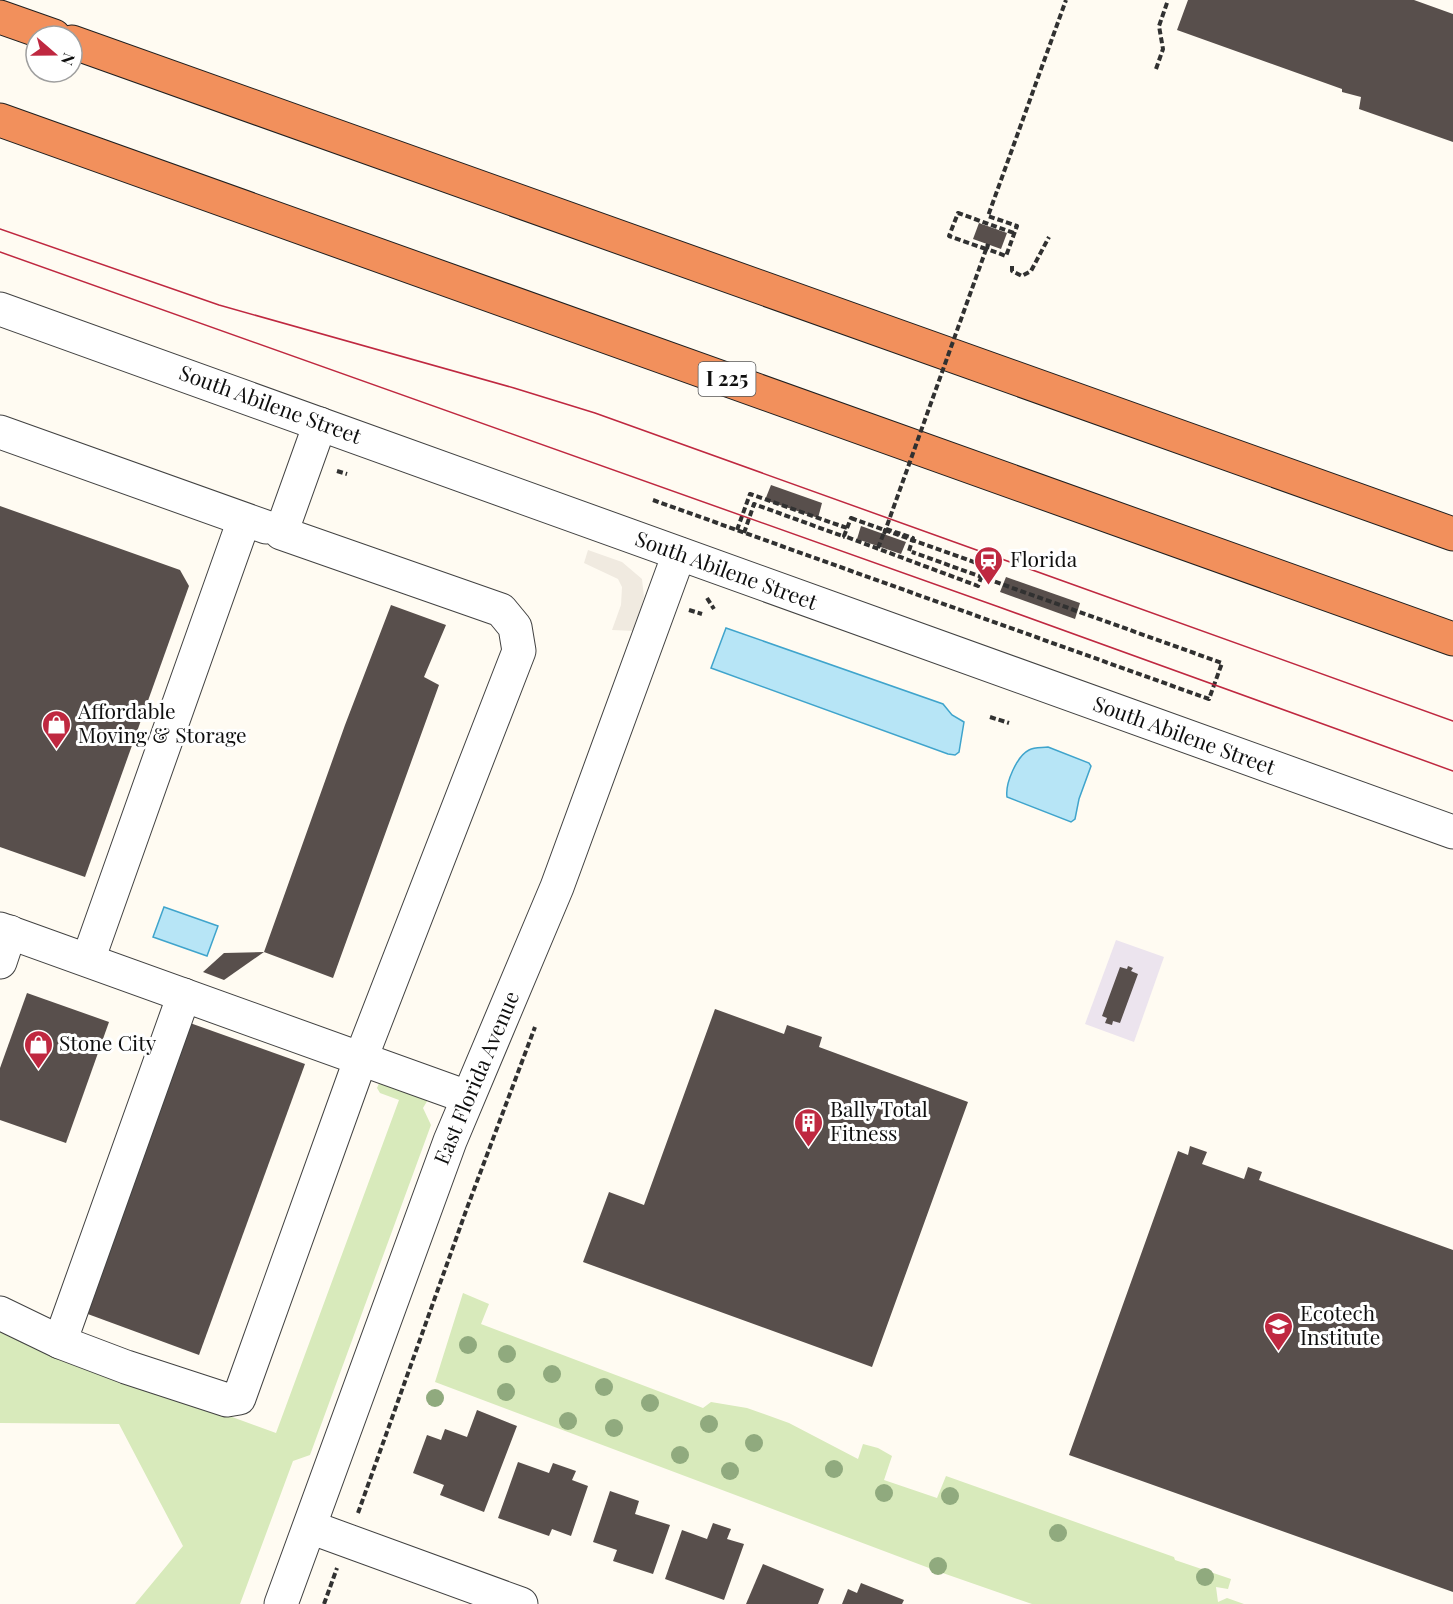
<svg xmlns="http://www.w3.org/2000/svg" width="1453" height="1604" font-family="'Playfair Display',serif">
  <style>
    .industrial { fill: #ece4ee }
    .green { fill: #d8eabb }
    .plaza { fill: #f0eae0 }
    .water { fill: #b7e5f6; stroke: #3fa4cc; stroke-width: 1.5 }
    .building { fill: #584f4c }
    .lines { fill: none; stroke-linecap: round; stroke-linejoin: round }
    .minor-casing { stroke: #424242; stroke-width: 35 }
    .highway-casing { stroke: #202020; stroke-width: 35 }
    .path { stroke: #313131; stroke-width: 4; stroke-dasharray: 6 3; stroke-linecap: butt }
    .minor { stroke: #fff; stroke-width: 33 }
    .highway { stroke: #f2905c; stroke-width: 33 }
    .tram { stroke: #bf2840; stroke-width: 1.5 }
    .path-bridge { stroke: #313131; stroke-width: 4; stroke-dasharray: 6 3; stroke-linecap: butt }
    .tree { fill: #90aa7e }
    .labels { text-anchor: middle; stroke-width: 6; stroke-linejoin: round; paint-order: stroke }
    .shield { fill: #fff; stroke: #575757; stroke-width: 1.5 }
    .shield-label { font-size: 20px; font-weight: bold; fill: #0f0f0f }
    .street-label { font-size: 21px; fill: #0f0f0f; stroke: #fff }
    .poi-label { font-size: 21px; fill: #0f0f0f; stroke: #fff; text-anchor: start }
  </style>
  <rect width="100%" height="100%" fill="#fffbf2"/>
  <polygon class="industrial" points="1116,940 1164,957 1134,1042 1085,1024"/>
  <g class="green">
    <polygon points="380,1081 429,1098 423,1108 431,1125 310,1455 293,1461 240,1604 135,1604 183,1546 119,1424 0,1423 0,1332 276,1433 399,1100 380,1093 377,1088"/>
    <polygon points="463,1293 489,1304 481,1324 703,1408 711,1402 747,1408 789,1423 858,1459 863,1444 878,1448 892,1456 884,1480 937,1498 946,1476 1174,1557 1175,1560 1231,1579 1228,1589 1216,1587 1218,1602 1227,1598 1244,1604 1032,1604 937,1571 435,1382"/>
  </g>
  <polygon class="plaza" points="588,550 622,562 642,579 644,597 634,631 612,630 621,605 622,587 618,579 584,563"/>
  <g class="water">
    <polygon points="726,628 943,704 952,715 964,722 959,752 955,755 948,754 711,668"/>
    <path d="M 1048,747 L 1089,763 L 1091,766 L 1079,799 L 1075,819 L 1071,822 L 1007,797 C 1005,783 1017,756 1029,750 C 1035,747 1042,748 1048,747 Z"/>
    <polygon points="164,907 218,926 207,956 153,937"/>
  </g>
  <g class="building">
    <polygon points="1188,0 1414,0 1453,14 1453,142 1359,109 1361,97 1342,92 1342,89 1177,30"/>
    <polygon points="979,223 1007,233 1001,249 973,239"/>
    <polygon points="771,485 822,503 818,518 765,500"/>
    <polygon points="0,506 180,570 189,586 85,877 0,847"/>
    <polygon points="861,526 906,542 901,554 857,539"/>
    <polygon points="1006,577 1080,603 1075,619 1000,592"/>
    <polygon points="391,605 446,625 424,677 439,685 333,978 264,952 345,725"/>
    <polygon points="264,952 224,980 203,972 224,953"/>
    <polygon points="1128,966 1133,968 1131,971 1138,974 1120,1023 1113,1021 1112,1025 1105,1023 1107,1018 1102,1016 1120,967 1127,969"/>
    <polygon points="27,993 109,1022 66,1143 0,1120 0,1068"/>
    <polygon points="715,1009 784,1034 787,1025 822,1037 819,1047 968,1102 872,1367 583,1262 609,1192 644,1205"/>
    <polygon points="190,1023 305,1064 199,1355 85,1313"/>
    <polygon points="1190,1146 1207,1152 1202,1164 1244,1179 1248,1167 1262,1172 1259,1180 1453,1250 1453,1592 1069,1455 1178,1151 1188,1155"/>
    <polygon points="477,1410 517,1426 484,1512 440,1495 444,1485 413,1473 427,1435 441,1440 445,1429 467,1437"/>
    <polygon points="518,1462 549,1473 553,1463 576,1471 572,1480 588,1486 571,1536 552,1529 549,1536 498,1518"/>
    <polygon points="610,1491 639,1501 635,1514 670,1525 653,1574 613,1561 617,1550 593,1542"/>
    <polygon points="713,1523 731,1529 727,1539 744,1544 724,1600 665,1579 682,1530 707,1539"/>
    <polygon points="763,1564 824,1589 818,1604 746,1604"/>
    <polygon points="861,1583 904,1600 902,1604 842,1604 848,1589 857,1593"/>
  </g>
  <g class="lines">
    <defs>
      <g id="minor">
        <polyline points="0,309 1453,832"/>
        <polyline points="0,432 266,527"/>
        <polyline points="0,929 467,1097"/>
        <polyline points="88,960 244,520"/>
        <polyline points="0,962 10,932"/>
        <polyline points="184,995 60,1342 126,1367 227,1400 239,1398 361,1058 519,651 515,627 501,610 281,533 320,424"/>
        <polyline points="0,1313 60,1342"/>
        <polyline points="310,1527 521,1604"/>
        <polyline points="281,1604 450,1141 557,887 679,554"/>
      </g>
      <g id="highway">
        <polyline points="0,17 54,36"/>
        <polyline points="72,42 1453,534"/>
        <polyline points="0,120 1453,639"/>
      </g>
    </defs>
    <use href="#minor" class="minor-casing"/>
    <use href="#highway" class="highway-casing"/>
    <g class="path">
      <polyline points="1156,69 1163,49 1159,26 1168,0"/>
      <polyline points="988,244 987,249 1006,256 1017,226 988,216 1066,0"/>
      <polyline points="986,249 949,236 958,213 1014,233"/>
      <polyline points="1012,266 1012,271 1022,276 1031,271 1049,237"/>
      <polyline points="337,471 347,474"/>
      <polyline points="653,500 1209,699 1222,663 912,552"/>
      <polygon points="851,518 985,566 978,586 844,536"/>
      <polyline points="737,530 750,494 847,528"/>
      <polyline points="744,533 754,504 845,537"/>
      <polyline points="878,548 885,530"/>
      <polyline points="707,598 714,609"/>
      <polyline points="689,610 702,614"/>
      <polyline points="990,717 1009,723"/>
      <polyline points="358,1513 467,1208 535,1027"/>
      <polyline points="324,1604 337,1568"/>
    </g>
    <use href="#minor" class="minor"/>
    <use href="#highway" class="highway"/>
    <g class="tram">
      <polyline points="0,229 219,305 514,388 595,413 1453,721"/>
      <polyline points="0,252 999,607 1453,771"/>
    </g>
    <g class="path-bridge">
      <polyline points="886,529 913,538 909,551 912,552"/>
      <polyline points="884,534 988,244"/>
    </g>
  </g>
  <g class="tree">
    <circle cx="468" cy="1345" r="9"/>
    <circle cx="507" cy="1354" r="9"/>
    <circle cx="552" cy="1374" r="9"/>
    <circle cx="604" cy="1387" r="9"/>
    <circle cx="506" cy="1392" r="9"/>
    <circle cx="435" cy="1398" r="9"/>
    <circle cx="650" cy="1403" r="9"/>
    <circle cx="568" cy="1421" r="9"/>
    <circle cx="709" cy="1424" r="9"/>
    <circle cx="614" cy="1428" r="9"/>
    <circle cx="754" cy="1443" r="9"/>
    <circle cx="680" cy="1455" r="9"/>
    <circle cx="834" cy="1469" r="9"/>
    <circle cx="730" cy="1471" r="9"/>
    <circle cx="884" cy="1493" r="9"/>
    <circle cx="950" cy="1496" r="9"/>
    <circle cx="1058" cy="1533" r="9"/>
    <circle cx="938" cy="1566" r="9"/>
    <circle cx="1205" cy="1577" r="9"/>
  </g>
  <defs>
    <symbol id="station-pin" viewBox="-11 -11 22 30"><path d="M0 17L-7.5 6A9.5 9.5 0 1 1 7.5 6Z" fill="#bf2840" stroke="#fff"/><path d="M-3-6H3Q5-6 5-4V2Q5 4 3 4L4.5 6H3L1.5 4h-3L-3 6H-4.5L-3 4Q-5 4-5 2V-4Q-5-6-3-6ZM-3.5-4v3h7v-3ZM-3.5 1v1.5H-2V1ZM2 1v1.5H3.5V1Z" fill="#fff"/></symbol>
    <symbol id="shop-pin" viewBox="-11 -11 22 30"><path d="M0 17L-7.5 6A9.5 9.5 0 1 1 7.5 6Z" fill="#bf2840" stroke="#fff"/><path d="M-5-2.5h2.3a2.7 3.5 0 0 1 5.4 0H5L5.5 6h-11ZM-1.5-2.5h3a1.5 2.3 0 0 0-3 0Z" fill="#fff"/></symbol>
    <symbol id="building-pin" viewBox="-11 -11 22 30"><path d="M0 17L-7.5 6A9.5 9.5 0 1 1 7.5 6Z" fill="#bf2840" stroke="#fff"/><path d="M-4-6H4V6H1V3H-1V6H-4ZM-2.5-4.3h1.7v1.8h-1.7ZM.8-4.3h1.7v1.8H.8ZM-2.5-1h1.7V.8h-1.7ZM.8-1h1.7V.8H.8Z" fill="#fff"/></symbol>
    <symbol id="university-pin" viewBox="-11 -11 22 30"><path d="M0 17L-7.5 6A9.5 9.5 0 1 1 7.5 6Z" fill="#bf2840" stroke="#fff"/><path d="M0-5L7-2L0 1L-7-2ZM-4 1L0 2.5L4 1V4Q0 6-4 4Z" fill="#fff"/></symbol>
  </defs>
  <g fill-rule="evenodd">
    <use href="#station-pin" x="972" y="544" width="33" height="45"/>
    <use href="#shop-pin" x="40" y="708" width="33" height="45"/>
    <use href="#shop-pin" x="22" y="1028" width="33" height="45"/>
    <use href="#building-pin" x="792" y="1106" width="33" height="45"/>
    <use href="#university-pin" x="1262" y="1310" width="33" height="45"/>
  </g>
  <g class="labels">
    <rect class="shield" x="698.5" y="362" width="57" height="34" rx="4.5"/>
    <g class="shield-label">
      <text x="727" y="386">I 225</text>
    </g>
    <g class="street-label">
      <text transform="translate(270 405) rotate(20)" y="7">South Abilene Street</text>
      <text transform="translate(726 571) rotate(20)" y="7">South Abilene Street</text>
      <text transform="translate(1184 736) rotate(20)" y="7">South Abilene Street</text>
      <text transform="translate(477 1078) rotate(-67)" y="7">East Florida Avenue</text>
    </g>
    <g class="poi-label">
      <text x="1010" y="567">Florida</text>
      <text x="78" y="719">Affordable<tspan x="78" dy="24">Moving &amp; Storage</tspan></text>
      <text x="59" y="1051">Stone City</text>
      <text x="830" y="1117">Bally Total<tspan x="830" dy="24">Fitness</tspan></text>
      <text x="1300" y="1321">Ecotech<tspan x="1300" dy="24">Institute</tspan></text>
    </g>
  </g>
  <g transform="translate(54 54) rotate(110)"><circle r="28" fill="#ffffff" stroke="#9f9f9f" stroke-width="1.5"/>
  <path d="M0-4.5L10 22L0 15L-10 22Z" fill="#bf2840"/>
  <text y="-9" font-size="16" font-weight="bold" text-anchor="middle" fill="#0f0f0f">N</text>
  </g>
</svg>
